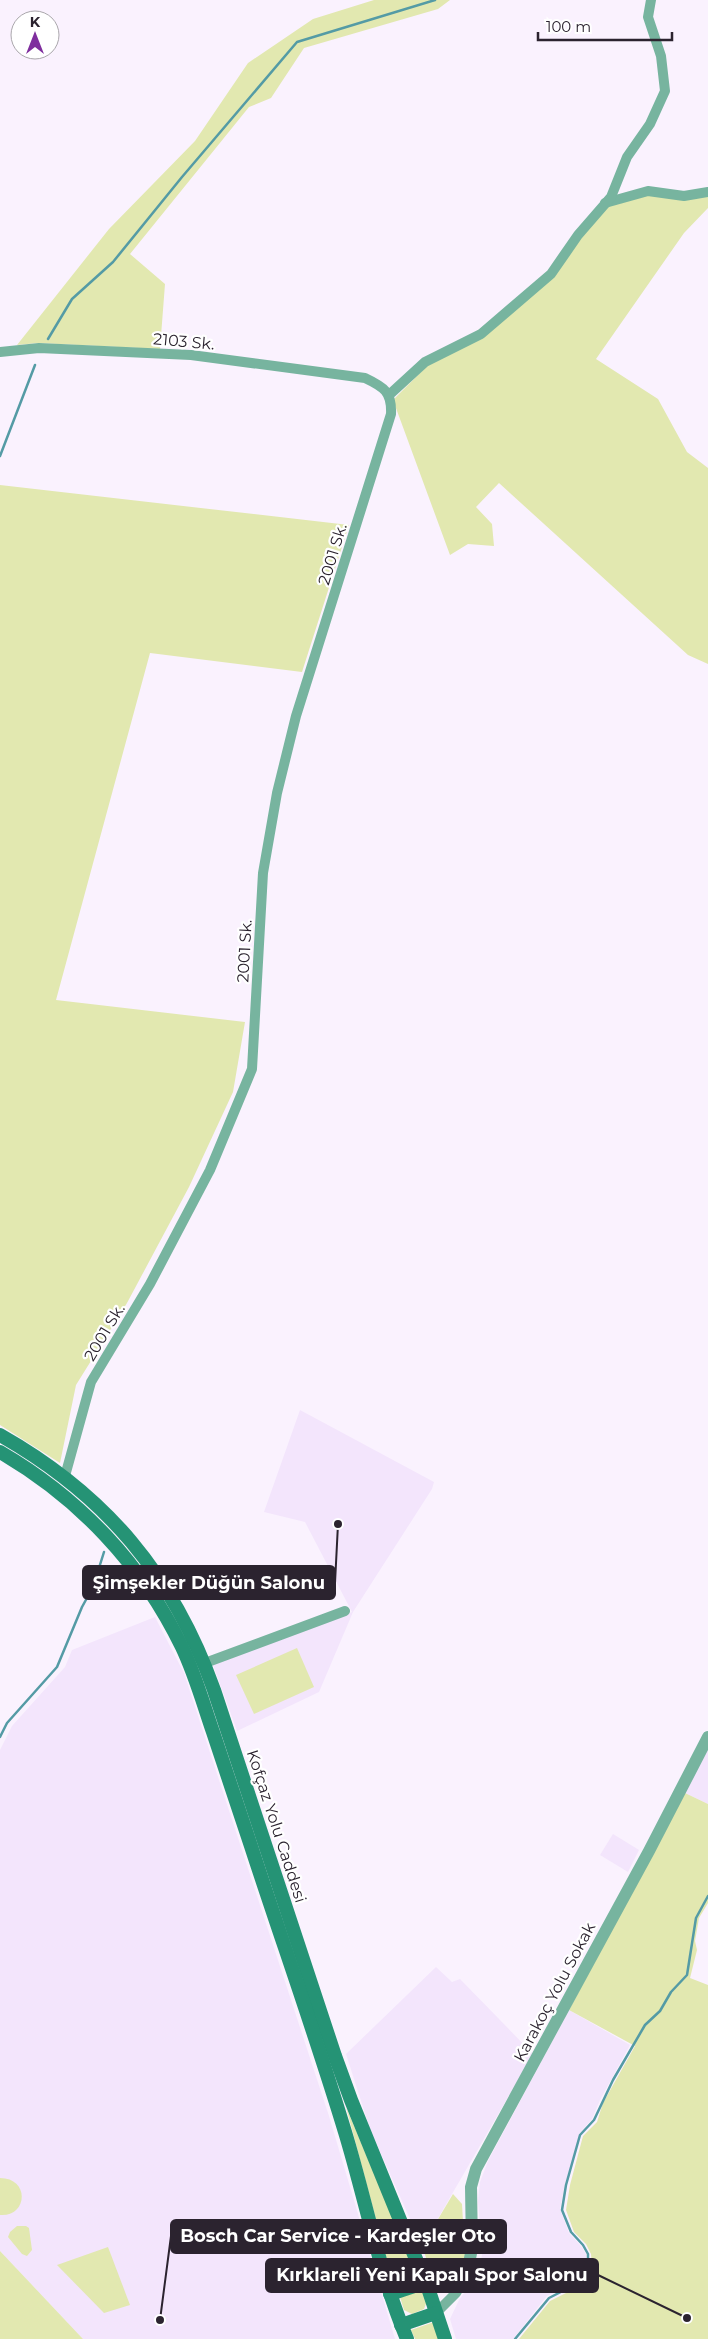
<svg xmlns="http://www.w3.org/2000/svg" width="708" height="2339" font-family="Montserrat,sans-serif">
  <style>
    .built { fill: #f3e5fc }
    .green { fill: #e2e8b0 }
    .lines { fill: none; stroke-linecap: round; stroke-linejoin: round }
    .stream { stroke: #549ba5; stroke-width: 2.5 }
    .minor { stroke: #77b49f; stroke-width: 10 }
    .tertiary { stroke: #77b49f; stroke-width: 12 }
    .secondary { stroke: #259375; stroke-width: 14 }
    .labels { text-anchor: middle; stroke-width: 4.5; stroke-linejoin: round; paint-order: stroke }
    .street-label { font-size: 16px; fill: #2b232f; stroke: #fff }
    .leader { fill: none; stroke: #2b232f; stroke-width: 2 }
    .callout-dot { fill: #2b232f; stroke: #fff; stroke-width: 2 }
    .callout { fill: #2b232f; stroke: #2b232f; stroke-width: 2 }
    .callout-label { font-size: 18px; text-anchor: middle; font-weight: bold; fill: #fff }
  </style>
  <rect width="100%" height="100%" fill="#faf2fe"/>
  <g class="built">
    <polygon points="300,1410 434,1482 432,1489 353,1612 319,1692 237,1731 213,1665 352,1612 305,1522 264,1512"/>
    <polygon points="155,1617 184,1673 329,2116 395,2339 83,2339 0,2251 0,1750 12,1726 65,1667 72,1650"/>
    <polygon points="708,1749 708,1804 685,1793"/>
    <polygon points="613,1834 639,1850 628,1872 600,1855"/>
    <polygon points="436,1967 452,1982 460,1979 533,2054 422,2246 370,2129 346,2054"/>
    <polygon points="569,2010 630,2045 600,2100 592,2119 579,2134 574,2158 565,2183 560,2209 569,2233 581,2246 586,2254 586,2267 582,2278 547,2296 513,2339 456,2339 450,2319 459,2300 478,2275 482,2255 478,2201 480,2182 488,2161"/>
  </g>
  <g class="green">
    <polygon points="374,0 450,0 438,9 304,48 271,98 249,107 130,254 165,284 160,349 38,343 17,345 109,229 195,141 248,63 313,19"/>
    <polygon points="648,194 708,195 708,208 684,233 596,359 658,399 687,452 708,468 708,664 688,655 499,483 476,507 492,524 494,546 468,544 450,555 393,400 428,365 554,277 581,234 607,206"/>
    <polygon points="0,485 349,525 302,672 150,653 56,1000 245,1022 233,1092 189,1187 127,1303 76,1385 60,1463 0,1425"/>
    <polygon points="297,1648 314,1687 254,1714 236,1675"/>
    <polygon points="685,1793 708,1804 708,1903 699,1918 695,1941 697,1950 690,1978 708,1985 708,2339 519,2339 550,2301 586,2283 592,2266 591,2254 586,2244 574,2232 566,2210 570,2185 583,2136 597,2122 603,2103 635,2046 569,2010"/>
    <polygon points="346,2107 415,2271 392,2279"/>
    <path d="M 0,2178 C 30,2178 28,2217 0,2215 Z"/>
    <polygon points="453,2194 462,2204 465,2256 460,2271 451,2277 437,2278 432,2275 422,2246"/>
    <polygon points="17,2226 26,2226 29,2228 32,2250 27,2256 22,2254 8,2237 10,2232"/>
    <polygon points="108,2247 130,2305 104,2313 57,2265"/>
    <polygon points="0,2251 83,2339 0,2339"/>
    <polygon points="422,2290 427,2301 424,2309 412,2314 404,2310 400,2297"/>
    <polygon points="434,2322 439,2339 415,2339 411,2330"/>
  </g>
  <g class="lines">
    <g class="stream">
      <polyline points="48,339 72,299 113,262 182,177 297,42 435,0"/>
      <polyline points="0,456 35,365"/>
      <polyline points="0,1737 7,1723 57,1667 82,1607 93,1587 104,1552"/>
      <polyline points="515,2339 549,2298 584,2280 588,2267 588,2254 583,2245 571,2232 562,2210 566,2185 580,2135 594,2120 613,2080 645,2025 660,2011 671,1992 687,1975 696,1918 708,1896"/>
    </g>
    <g class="minor">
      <polyline points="605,203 648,191 684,196 708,192"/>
      <path d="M 0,352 L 39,348 L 191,355 L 365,378 C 384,387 392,392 391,414 L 296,716 L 277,793 L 263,873 L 252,1069 L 210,1170 L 150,1284 L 91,1382 L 65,1476"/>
      <polyline points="389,395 425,362 481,334 551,274 578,235 611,197 627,157 650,124 665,91 661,56 648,17 651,0"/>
      <polyline points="205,1663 345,1611"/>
      <path d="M 426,2282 C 441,2286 452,2286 464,2276"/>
      <polyline points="436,2313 456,2293 467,2274"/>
    </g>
    <polyline class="tertiary" points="467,2274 472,2248 471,2187 476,2169 649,1851 708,1737"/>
    <g class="secondary">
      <path d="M 0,1435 C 106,1495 173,1575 214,1690 L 335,2056 L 351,2100 L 429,2291 L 445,2339"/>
      <path d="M 0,1452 C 79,1498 142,1564 182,1647 C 195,1674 203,1703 213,1732 C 226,1770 238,1808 251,1846 C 282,1941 316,2036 345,2132 C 366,2201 379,2272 407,2339"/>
      <polyline points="390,2294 426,2282"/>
      <polyline points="401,2325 436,2313"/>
    </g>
  </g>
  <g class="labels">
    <g class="street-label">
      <text transform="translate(184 341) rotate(5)" y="6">2103 Sk.</text>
      <text transform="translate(332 554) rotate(-73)" y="6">2001 Sk.</text>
      <text transform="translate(244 951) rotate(-87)" y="6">2001 Sk.</text>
      <text transform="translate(104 1332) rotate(-59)" y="6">2001 Sk.</text>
      <text transform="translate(277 1826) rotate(72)" y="6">Kofçaz Yolu Caddesi</text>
      <text transform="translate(554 1992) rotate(-62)" y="6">Karakoç Yolu Sokak</text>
    </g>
  </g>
  <path class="leader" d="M338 1524L335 1583M160 2320L171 2236M687 2318L598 2275"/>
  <g class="callout-dot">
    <circle cx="338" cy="1524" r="5"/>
    <circle cx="160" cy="2320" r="5"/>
    <circle cx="687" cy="2318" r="5"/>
  </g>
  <g class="callout">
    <rect x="83" y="1566" width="252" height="33" rx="5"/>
    <rect x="171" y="2220" width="335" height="33" rx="5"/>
    <rect x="266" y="2259" width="332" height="33" rx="5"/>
  </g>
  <g class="callout-label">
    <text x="209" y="1589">Şimşekler Düğün Salonu</text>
    <text x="338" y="2242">Bosch Car Service - Kardeşler Oto</text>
    <text x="432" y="2281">Kırklareli Yeni Kapalı Spor Salonu</text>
  </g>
  <g transform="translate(35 35)"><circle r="24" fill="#ffffff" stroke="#aaa7ac"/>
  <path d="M0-4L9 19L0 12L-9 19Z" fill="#7f2e9e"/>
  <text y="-8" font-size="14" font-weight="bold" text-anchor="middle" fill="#2b232f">K</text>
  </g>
  <path d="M538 32v8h134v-8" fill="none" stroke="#2b232f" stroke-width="2.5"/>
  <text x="546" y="32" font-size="15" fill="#2b232f" stroke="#ffffff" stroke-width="4" paint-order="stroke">100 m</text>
</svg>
